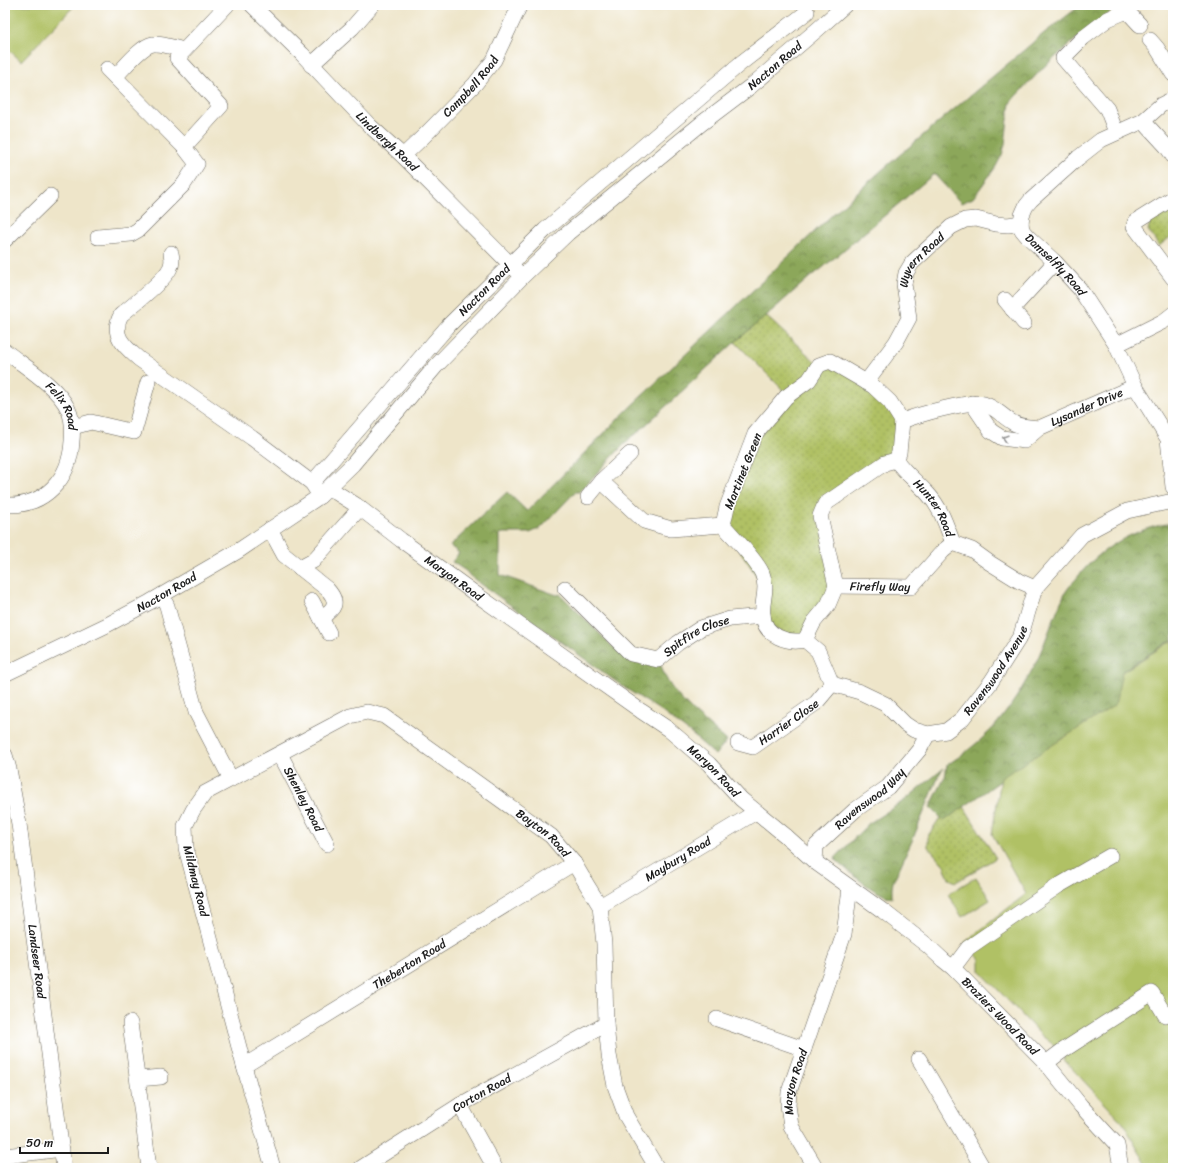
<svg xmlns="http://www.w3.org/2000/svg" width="1178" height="1173" font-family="Sriracha,sans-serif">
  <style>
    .grass { fill: url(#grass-dots); stroke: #666e40 }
    .forest { fill: url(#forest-crowns); stroke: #54623b }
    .garden { fill: #b0c165; stroke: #666e40 }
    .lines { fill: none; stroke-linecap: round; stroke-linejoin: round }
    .minor-casing { stroke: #666259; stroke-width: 16 }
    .minor { stroke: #fff; stroke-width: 15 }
    .oneway { stroke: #999 }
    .labels { text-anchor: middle; stroke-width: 3; stroke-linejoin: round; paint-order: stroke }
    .street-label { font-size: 12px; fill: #1c1c1c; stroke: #fff }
  </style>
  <defs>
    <pattern id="grass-dots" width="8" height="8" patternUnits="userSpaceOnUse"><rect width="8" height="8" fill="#b0c165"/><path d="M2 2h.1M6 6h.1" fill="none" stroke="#97a557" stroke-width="1.8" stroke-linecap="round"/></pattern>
    <pattern id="forest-crowns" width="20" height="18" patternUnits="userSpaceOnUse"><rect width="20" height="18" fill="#8ca75a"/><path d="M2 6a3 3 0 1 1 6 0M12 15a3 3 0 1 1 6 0" fill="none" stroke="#72874a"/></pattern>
  </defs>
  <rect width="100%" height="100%" fill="#fff"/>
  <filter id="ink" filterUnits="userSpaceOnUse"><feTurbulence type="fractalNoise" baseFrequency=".025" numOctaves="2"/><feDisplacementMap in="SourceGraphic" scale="8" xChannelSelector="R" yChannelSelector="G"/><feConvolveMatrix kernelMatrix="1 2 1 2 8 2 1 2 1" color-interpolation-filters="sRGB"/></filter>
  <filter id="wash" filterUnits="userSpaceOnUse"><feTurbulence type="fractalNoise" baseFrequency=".012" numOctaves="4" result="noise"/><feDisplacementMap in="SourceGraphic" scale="16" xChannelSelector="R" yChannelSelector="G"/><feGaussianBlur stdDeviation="0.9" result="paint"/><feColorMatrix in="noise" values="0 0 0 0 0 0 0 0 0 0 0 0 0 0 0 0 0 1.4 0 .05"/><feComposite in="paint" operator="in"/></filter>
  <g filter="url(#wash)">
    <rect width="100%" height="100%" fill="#eee5c9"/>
    <g class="grass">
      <polygon points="1173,205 1173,235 1159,246 1148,230 1151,219"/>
      <polygon points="766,316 819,365 852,373 902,421 899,453 825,504 836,586 805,640 767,627 766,590 723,525 755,434 786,397 782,389 735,342"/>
      <polygon points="963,805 996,858 956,882 949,879 944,865 928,847 928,836 937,822"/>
    </g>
    <g class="forest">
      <path d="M 1081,5 L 1120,5 L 1082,34 L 1045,66 L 1015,97 L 1010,103 L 1005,144 L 1002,155 L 995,168 L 973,198 L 961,203 L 934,174 L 820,270 L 810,277 L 766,316 L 735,342 L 635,435 L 633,435 L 579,492 L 575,492 L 541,528 L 530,533 L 503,533 L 500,534 L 500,575 L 557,595 L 560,594 L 612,646 L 629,657 L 661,665 C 669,696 704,720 727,741 L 715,755 L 694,736 L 658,709 L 625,688 L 470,576 L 466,571 L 452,562 L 459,553 L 450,546 L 507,492 L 527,511 L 626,411 L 832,215 L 883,169 L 1043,34 Z"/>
      <path d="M 1173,523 L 1173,639 L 1127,668 L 1119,706 L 1006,777 L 944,821 L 930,807 L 945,777 L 947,765 C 962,755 977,744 990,731 C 1009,711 1025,685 1037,660 C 1047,639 1054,615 1065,593 C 1068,588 1072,583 1076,579 C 1100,548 1134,528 1173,523 Z"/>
      <path d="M 944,768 L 940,773 L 912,841 L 893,882 L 892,889 L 892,898 C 871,892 853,875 837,861 L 835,858 L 868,824 L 905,800 Z"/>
    </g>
    <g class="garden">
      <polygon points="5,5 75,5 21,61 5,46"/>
      <polygon points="1173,640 1173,1168 1149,1168 1123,1123 1065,1061 1062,1051 1042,1036 980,971 980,959 964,943 1026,894 992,834 1001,778 1115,705 1122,672"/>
      <polygon points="976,877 990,900 962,917 948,894"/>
    </g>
  </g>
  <g filter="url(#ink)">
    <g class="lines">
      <defs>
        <g id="minor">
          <path id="s1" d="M 252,5 L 302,54 L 369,125 L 403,156 L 516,270"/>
          <polyline points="1150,40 1157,48 1173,74"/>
          <polyline points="311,65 352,28 372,5"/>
          <path d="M 115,77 C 124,68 141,46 153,44 C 163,43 174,48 184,50"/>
          <path id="s2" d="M 1173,99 L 1161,105 L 1143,121 L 1101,140 L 1078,158 L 1031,200 L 1026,206 L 1022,215 L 1021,223 L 1022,230 L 1027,236 L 1055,262 L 1079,288 L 1116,345 L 1135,386 L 1168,439 L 1173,487"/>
          <polyline points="1143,121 1167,147 1173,156"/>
          <polyline points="1116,132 1107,109 1063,58 1083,38 1108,19 1127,11 1140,25"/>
          <polyline points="184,147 221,106 177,58 227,5"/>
          <path id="s3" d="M 403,156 L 424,136 L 475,84 L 494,60 L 520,5"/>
          <polyline points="1173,198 1135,222 1134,226 1173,278"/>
          <polyline points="98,237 131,234 138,230 184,184 197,164 184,147 107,69"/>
          <polyline points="5,240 50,196"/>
          <path d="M 171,253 C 172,258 173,263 170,268 C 165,280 133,305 121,315 C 110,335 125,347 139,359 L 252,438 L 312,483"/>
          <polyline points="1005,300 1024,323"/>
          <polyline points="1012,309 1055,262"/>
          <polyline points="1116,345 1164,321 1173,314"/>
          <path id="s4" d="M 5,351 C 24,366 58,387 68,409 C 73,419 73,430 72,441 C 70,479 45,507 5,505"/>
          <path d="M 830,361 L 873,386 L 890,402 L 902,421 L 899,453 L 896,460 L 885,463 L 825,504 L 820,516 L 836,586 L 828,605 L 814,622 L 805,640 C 788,644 764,636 763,615 C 761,600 769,590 762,573 C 754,557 735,539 723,525 L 727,507 L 755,434 L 786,397 L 809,380 L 819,365 Z"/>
          <path id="s5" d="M 866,382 L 896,342 L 909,318 L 904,284 L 906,273 L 912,263 L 951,227 L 965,220 L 976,219 L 996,224 L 1008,225 L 1021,223"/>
          <path id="s6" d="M 972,403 L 991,431 L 1002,438 L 1024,441 L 1039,428 L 1135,386"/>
          <path d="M 902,421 C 918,415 968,400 984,404 C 995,407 1002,416 1012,422 C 1018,427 1031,427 1039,428"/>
          <polyline points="73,427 91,422 134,432 148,382"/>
          <path id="s7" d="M 896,460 C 905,473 917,482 928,494 C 941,508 946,525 953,543 L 972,550 L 990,563 L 1019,581 L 1035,588"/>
          <polyline points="601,481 644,521 671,529 723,525"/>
          <path id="s8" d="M 329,488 L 356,505 L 401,540 L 473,592 L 641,711 L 668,729 L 709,764 L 741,799 L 786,836 L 815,862 L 883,911 L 928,946 L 943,960 L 953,968 L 1046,1063 L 1081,1106 L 1117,1145 L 1121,1168"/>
          <path id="s9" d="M 320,496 L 312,483 L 449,325 L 545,230 L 741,63 L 807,12"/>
          <polyline points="588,497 601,481 630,454"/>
          <path d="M 270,529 L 284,555 L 327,589 C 340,603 334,609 321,618"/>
          <polyline points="300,568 313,561 360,508"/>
          <path id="s10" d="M 836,586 L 911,587 L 943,551 L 953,543"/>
          <path id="s11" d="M 565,588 L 631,654 L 658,660 L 678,643 L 701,628 L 730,619 L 763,616"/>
          <polyline points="162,595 167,606 196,712 231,779"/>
          <polyline points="312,601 329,633"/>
          <path id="s12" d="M 805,640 L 818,651 L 832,684 L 860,692 L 885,704 L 905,724 L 914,730 L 928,734 L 946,731 L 962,719 L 991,682 L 1021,635 L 1035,588 L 1082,535 L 1127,511 L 1173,501"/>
          <path id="s13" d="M 5,674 L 105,626 L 150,602 L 238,551 L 320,496 L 353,464 L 436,366 L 523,276 L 568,233 L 702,123 L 751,86 L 818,29 L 845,5"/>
          <path id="s14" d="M 738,743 L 753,747 L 816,703 L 832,684"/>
          <path id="s15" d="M 280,754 L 327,844"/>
          <path id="s16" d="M 5,755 L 9,769 L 19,824 L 64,1168"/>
          <path id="s17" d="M 815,862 L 816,846 L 855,810 L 888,787 L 919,750 L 928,734"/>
          <path id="s18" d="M 600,906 L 756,812"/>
          <polyline points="953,968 968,948 1058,886 1110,856"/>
          <polyline points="717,1019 804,1049"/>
          <polyline points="130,1023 149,1168"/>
          <polyline points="919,1059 983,1168"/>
          <polyline points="1046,1063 1062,1051 1152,993 1165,1015"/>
          <path id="s19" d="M 244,1066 L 574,863"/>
          <polyline points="138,1079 161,1077"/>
          <polyline points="460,1105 495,1168"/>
          <polyline points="5,1156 62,1149"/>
          <path id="s20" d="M 273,1168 L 244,1066 L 186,848 L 185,826 L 193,810 L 205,793 L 350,716 L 367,712 L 384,716 L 551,836 L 574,863 L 587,885 L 600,906 L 604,944 L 606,1024 L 609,1055 L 615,1086 L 626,1116 L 657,1168"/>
          <path id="s21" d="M 361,1168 L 460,1105 L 606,1024"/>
          <path id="s22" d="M 816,1168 L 791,1126 L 788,1105 L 789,1092 L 844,934 L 850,888"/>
        </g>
      </defs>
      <use href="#minor" class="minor-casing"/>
      <use href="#minor" class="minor"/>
    </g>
    <defs><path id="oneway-chevron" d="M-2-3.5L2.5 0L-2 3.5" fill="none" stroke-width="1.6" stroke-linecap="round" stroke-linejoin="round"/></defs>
    <use class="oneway" href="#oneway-chevron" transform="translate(1005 438) rotate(-164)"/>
  </g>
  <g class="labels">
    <g class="street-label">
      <text dy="4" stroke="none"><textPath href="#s13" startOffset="990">Nacton Road</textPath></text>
      <text dy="4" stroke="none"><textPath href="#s3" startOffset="97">Campbell Road</textPath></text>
      <text dy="4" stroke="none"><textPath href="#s1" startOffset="192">Lindbergh Road</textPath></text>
      <text dy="4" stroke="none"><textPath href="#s5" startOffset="142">Wyvern Road</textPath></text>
      <text dy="4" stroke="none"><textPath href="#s2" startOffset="257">Damselfly Road</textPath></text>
      <text dy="4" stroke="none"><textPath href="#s9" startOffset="274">Nacton Road</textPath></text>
      <text dy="4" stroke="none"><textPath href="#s6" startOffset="141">Lysander Drive</textPath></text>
      <text dy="4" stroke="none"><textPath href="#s4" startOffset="81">Felix Road</textPath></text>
      <text transform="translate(743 471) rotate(-68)" y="4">Martinet Green</text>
      <text dy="4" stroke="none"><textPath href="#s7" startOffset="62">Hunter Road</textPath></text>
      <text dy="4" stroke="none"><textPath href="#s8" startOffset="154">Maryon Road</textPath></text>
      <text dy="4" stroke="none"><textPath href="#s10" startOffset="44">Firefly Way</textPath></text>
      <text dy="4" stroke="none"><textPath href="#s13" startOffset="181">Nacton Road</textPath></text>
      <text dy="4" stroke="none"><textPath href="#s11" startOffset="167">Spitfire Close</textPath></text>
      <text dy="4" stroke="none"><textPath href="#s12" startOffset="261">Ravenswood Avenue</textPath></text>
      <text dy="4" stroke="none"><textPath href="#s14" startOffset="59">Harrier Close</textPath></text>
      <text dy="4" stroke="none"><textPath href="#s8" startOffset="478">Maryon Road</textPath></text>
      <text dy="4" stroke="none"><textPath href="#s17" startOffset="88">Ravenswood Way</textPath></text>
      <text dy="4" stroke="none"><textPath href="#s15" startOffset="51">Shenley Road</textPath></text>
      <text dy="4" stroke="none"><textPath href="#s20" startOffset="789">Boyton Road</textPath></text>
      <text dy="4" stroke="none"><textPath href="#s18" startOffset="91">Maybury Road</textPath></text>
      <text transform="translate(196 881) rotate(76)" y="4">Mildmay Road</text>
      <text dy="4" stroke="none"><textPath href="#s16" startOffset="209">Landseer Road</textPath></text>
      <text dy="4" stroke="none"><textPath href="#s19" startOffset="194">Theberton Road</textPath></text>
      <text dy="4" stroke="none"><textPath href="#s8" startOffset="856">Braziers Wood Road</textPath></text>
      <text dy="4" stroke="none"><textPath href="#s22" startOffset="94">Maryon Road</textPath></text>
      <text dy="4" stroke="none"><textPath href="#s21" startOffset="142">Corton Road</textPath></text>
    </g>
  </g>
  <rect width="1178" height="1173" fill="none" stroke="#fff" stroke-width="20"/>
  <path d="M20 1147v6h88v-6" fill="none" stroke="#1c1c1c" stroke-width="2"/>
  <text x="26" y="1147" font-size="12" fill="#1c1c1c" stroke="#ffffff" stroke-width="3" paint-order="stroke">50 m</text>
</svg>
